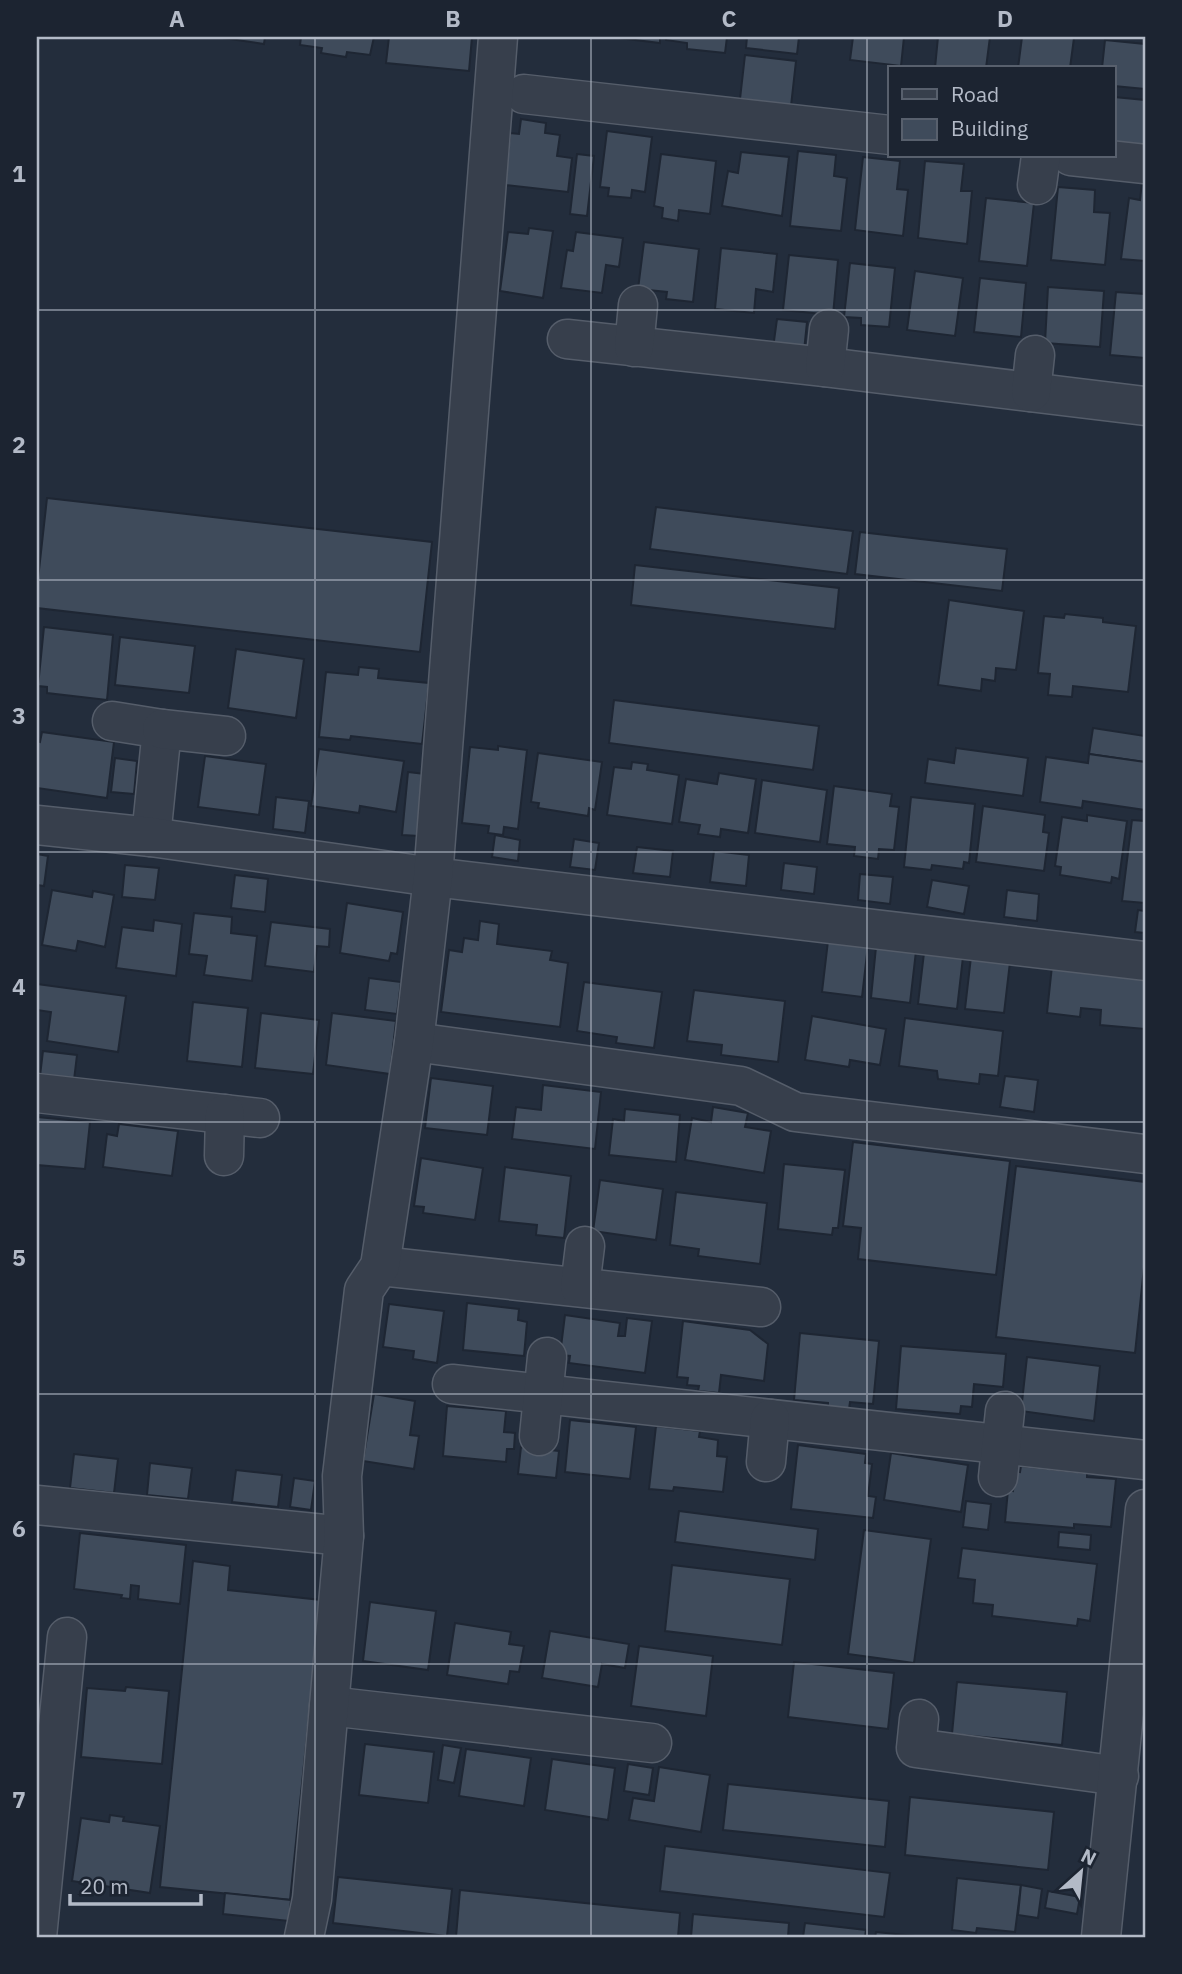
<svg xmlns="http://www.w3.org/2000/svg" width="1182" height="1974" font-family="'IBM Plex Sans',sans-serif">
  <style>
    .building { fill: #3f4b5b; stroke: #1e2633; stroke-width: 2 }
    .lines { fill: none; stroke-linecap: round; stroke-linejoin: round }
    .minor-casing { stroke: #555d6a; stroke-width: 41 }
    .minor { stroke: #373f4c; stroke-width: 38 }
    .grid { fill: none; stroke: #b3bac7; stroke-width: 2; stroke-opacity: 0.55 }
    .neatline { fill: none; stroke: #b3bac7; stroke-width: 2.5 }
    .grid-label { font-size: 23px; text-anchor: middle; font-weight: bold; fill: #b3bac7 }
  </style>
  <rect width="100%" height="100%" fill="#232d3c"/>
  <g class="building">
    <polygon points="216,37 265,37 264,44"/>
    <polygon points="301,37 374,37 370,55 347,52 346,57 321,53 322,48 300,45"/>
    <polygon points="389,37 472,37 469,71 386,63"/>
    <polygon points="611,37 660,37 660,43"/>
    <polygon points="666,37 727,37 725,53 687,49 687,43 666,40"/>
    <polygon points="747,37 799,37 797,54 746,48"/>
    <polygon points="853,37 904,37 901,66 850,60"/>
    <polygon points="938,37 990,37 986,68 935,68"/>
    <polygon points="1022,37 1074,38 1070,68 1018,68"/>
    <polygon points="1105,40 1145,44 1145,89 1114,86 1114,68 1102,68"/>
    <polygon points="745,55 796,61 791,106 740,99"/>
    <polygon points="1114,97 1145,100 1145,145 1114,142"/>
    <polygon points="521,119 546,123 545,133 560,135 557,156 572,158 568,192 505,185 510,133 519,134"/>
    <polygon points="607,131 652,137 645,192 632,190 631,198 608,196 609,188 600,187"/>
    <polygon points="798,151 836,155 834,176 847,178 841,231 790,226"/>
    <polygon points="741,152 789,157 782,216 722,206 728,171 738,173"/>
    <polygon points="577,154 594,156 587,216 570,214"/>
    <polygon points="661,154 716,161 710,214 679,210 678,221 662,218 663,208 654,206"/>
    <polygon points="863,157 900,161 897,189 908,190 903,236 855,230"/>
    <polygon points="925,161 964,164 961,191 972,191 967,244 918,238"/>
    <polygon points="1142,182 1145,183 1145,261 1121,259 1129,198 1140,200"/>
    <polygon points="1058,187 1095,190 1094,212 1110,213 1105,265 1051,260"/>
    <polygon points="986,198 1034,203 1027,266 979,261"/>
    <polygon points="529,228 553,231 543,298 500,291 508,232 528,234"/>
    <polygon points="576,232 623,238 619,267 606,265 602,293 561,288 567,250 573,251"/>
    <polygon points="644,242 699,249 693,302 666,299 667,292 638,289"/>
    <polygon points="721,248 777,254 773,292 756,289 754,313 715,309"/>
    <polygon points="789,255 838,260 833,315 783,310"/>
    <polygon points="850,263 895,268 889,327 861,325 861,318 844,317"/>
    <polygon points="915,271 963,278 955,336 907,330"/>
    <polygon points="980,278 1026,283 1021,337 974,332"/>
    <polygon points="1048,287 1104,291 1100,347 1045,343"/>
    <polygon points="1116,292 1145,294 1145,358 1110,355"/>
    <polygon points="777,319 807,322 804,351 773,348"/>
    <polygon points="47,498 432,542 420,652 37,608 37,588"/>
    <polygon points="656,507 853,531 847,574 650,549"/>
    <polygon points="860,532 1007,549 1002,591 855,574"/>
    <polygon points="635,565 839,588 835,629 631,605"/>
    <polygon points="949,600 1024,611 1016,670 996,668 995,681 982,679 981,691 938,685"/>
    <polygon points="1065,614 1103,618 1103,622 1136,626 1128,692 1073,686 1072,697 1048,695 1050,674 1038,673 1044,616 1064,618"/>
    <polygon points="44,627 113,635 107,700 47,693 47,687 38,686"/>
    <polygon points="120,637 195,646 189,693 115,685"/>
    <polygon points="236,649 304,659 296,718 228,708"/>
    <polygon points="359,667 379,669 378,678 429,683 422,744 351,736 350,740 319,737 326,672 358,675"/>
    <polygon points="614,700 819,726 813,770 609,743"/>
    <polygon points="1093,728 1145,736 1145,762 1089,754"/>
    <polygon points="42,732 114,742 107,798 37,788 37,741 40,742"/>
    <polygon points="498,746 527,750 518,829 504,827 503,835 488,833 489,826 462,823 470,747 498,750"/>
    <polygon points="956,748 1028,758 1023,796 925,783 928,759 954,763"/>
    <polygon points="319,749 404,761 396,812 360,806 359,813 311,806"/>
    <polygon points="538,753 602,762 595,810 589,808 588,816 538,808 539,803 531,802"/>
    <polygon points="1089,754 1145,762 1145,810 1083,801 1082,808 1040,802 1046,757 1088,763"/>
    <polygon points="205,756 266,764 259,815 198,807"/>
    <polygon points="115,758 137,761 134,794 111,792"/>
    <polygon points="632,762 648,764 647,770 679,775 672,824 607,815 614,767 631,769"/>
    <polygon points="408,772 425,774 419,836 402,835"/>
    <polygon points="719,773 756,779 748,833 721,829 720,837 698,834 700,825 679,822 686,779 717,784"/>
    <polygon points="762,780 827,790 820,842 755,833"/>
    <polygon points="834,786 892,794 890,806 899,807 894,850 879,849 878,859 854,856 855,847 827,844"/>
    <polygon points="276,797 309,801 305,833 273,829"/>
    <polygon points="911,797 975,804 969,863 964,862 963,869 932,865 931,870 904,867"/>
    <polygon points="983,806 1045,815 1043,832 1049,833 1044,871 976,862"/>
    <polygon points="1087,815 1127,821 1119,879 1112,877 1111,883 1060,875 1061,867 1055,866 1062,817 1087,821"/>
    <polygon points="1132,820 1145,821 1145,903 1122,901"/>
    <polygon points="495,835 520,840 518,861 492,857"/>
    <polygon points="574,839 599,843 595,870 570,867"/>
    <polygon points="637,847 673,851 670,877 633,873"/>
    <polygon points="714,851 749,855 746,886 710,882"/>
    <polygon points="37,854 48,856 44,886 37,885"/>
    <polygon points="784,863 817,867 814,894 781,890"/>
    <polygon points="125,865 159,868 155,900 122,897"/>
    <polygon points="860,874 893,877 890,904 858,900"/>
    <polygon points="235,875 268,879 265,912 231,908"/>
    <polygon points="932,880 969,886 964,914 927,907"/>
    <polygon points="52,890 92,897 93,891 114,895 105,947 78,941 76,951 42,945"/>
    <polygon points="1007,890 1039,894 1037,921 1004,917"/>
    <polygon points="347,903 403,912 397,954 391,953 389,961 340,953"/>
    <polygon points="1138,910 1145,911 1145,933 1135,932"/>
    <polygon points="194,913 232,917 231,933 257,936 252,981 204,975 207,956 189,954"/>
    <polygon points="154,920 182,924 176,976 116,968 122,927 153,931"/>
    <polygon points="480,921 499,924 497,944 552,951 550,960 568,963 560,1027 441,1012 449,950 462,952 464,938 478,940"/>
    <polygon points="271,922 330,929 329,947 317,946 314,972 265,966"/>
    <polygon points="828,941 868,945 862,997 822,992"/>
    <polygon points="876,947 916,951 910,1003 871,998"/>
    <polygon points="924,953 963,957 957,1009 918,1004"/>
    <polygon points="971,957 1010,962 1004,1013 965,1009"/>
    <polygon points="1052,966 1145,976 1145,1029 1100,1025 1101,1010 1081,1008 1080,1017 1047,1013"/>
    <polygon points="369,978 401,982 397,1014 365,1010"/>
    <polygon points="584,982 662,992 654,1048 616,1043 617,1037 577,1031"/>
    <polygon points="37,984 126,996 118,1052 47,1041 51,1012 37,1010"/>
    <polygon points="694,990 785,1001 778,1062 721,1055 722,1045 687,1041"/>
    <polygon points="193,1002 248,1008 242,1067 187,1061"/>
    <polygon points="261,1013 319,1020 313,1074 255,1068"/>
    <polygon points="332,1013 396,1021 390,1074 326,1065"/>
    <polygon points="812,1016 886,1029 880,1065 850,1060 849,1067 805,1060"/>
    <polygon points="905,1018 1003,1031 998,1076 980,1074 979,1084 938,1079 937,1071 899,1066"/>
    <polygon points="43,1051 77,1055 74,1080 40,1076"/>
    <polygon points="1005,1076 1038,1080 1034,1112 1000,1107"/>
    <polygon points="431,1078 493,1086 487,1135 425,1128"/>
    <polygon points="543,1085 601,1092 595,1149 512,1139 516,1107 541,1110"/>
    <polygon points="713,1107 748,1113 745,1127 771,1131 764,1173 685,1160 692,1118 711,1122"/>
    <polygon points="625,1109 680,1115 676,1162 609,1155 613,1119 624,1121"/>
    <polygon points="37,1117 90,1122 85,1169 37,1165"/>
    <polygon points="119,1124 178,1131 172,1176 103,1167 107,1134 117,1136"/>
    <polygon points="853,1142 1010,1161 996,1275 858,1259 861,1228 843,1226"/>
    <polygon points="421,1158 483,1168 475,1220 423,1213 424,1207 414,1206"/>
    <polygon points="784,1164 845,1170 838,1228 833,1228 832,1235 778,1229"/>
    <polygon points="1016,1166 1145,1182 1145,1258 1135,1353 996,1337"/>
    <polygon points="505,1167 571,1176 564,1238 536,1235 537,1225 499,1221"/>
    <polygon points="600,1180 663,1189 656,1240 593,1231"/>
    <polygon points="676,1192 767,1203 760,1264 698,1256 699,1249 670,1245"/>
    <polygon points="467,1303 519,1309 518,1320 527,1322 524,1356 463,1350"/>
    <polygon points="389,1304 444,1311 437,1363 413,1359 414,1351 383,1347"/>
    <polygon points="565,1315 620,1323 618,1336 625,1336 627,1318 652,1321 645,1373 569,1363 570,1356 560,1355"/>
    <polygon points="683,1321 750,1330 768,1344 764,1381 721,1375 719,1393 698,1391 699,1386 687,1385 688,1378 677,1377"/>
    <polygon points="800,1333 879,1341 873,1404 850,1402 849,1409 828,1407 828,1403 794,1400"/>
    <polygon points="901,1346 1006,1354 1003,1387 974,1384 972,1407 961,1406 960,1414 896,1409"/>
    <polygon points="1027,1357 1100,1366 1094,1421 1021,1411"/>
    <polygon points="374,1394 415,1401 410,1435 419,1436 414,1469 363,1461"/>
    <polygon points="447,1406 506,1411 504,1432 515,1433 514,1449 507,1449 506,1462 443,1456"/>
    <polygon points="570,1420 636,1427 630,1479 565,1472"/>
    <polygon points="656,1426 700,1431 699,1437 718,1440 717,1456 727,1457 723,1492 674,1487 673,1491 649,1489"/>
    <polygon points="798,1445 866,1454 865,1463 872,1464 868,1496 876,1497 873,1518 791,1509"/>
    <polygon points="521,1447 559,1451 556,1478 518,1474"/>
    <polygon points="891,1453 968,1465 961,1512 884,1500"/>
    <polygon points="74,1454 118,1459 114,1493 70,1488"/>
    <polygon points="150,1463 192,1468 188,1499 147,1495"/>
    <polygon points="1021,1466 1087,1473 1087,1477 1116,1479 1111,1527 1074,1524 1074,1528 1005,1522 1008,1490 1013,1491 1015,1471 1020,1472"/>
    <polygon points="236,1470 282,1475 278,1507 232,1502"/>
    <polygon points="294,1478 315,1481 311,1510 290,1507"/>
    <polygon points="966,1501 991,1504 988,1530 963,1527"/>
    <polygon points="679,1511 818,1529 815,1560 675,1542"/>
    <polygon points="864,1530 931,1539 914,1663 848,1654"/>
    <polygon points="1059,1532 1091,1535 1090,1550 1058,1547"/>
    <polygon points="80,1533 186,1545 180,1604 138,1599 139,1586 131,1585 130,1599 121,1598 122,1595 74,1589"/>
    <polygon points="962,1548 1097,1564 1090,1621 1078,1619 1077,1626 992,1616 993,1605 973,1603 975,1580 958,1578"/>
    <polygon points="193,1561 230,1566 228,1590 321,1600 290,1900 160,1887"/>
    <polygon points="672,1565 790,1579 782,1645 665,1631"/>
    <polygon points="370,1602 436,1611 428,1670 363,1661"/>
    <polygon points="455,1623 511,1632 509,1644 524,1646 519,1672 510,1671 508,1684 447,1675"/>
    <polygon points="550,1631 629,1644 625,1668 602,1664 598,1687 542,1678"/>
    <polygon points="639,1646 713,1656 706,1716 631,1706"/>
    <polygon points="794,1662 894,1673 888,1729 788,1717"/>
    <polygon points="957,1682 1067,1692 1062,1745 952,1734"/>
    <polygon points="126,1687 169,1691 162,1764 81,1757 87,1688 125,1691"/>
    <polygon points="365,1744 434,1752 428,1803 359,1795"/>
    <polygon points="443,1745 461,1748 454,1783 438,1780"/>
    <polygon points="466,1749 531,1758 524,1806 459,1796"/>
    <polygon points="552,1759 615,1768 608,1820 545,1810"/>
    <polygon points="628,1764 653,1768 649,1795 624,1791"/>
    <polygon points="659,1767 710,1775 701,1832 629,1820 633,1798 654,1801"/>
    <polygon points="728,1784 889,1801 885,1847 723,1830"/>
    <polygon points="910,1797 1054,1812 1048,1870 905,1855"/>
    <polygon points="110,1815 124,1817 123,1821 160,1826 150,1893 72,1881 81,1818 109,1822"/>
    <polygon points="665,1846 890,1873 884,1917 660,1891"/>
    <polygon points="338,1877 452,1889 447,1936 333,1923"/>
    <polygon points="957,1878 1021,1885 1015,1932 977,1928 976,1933 952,1930"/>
    <polygon points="1021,1885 1042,1889 1038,1918 1018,1915"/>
    <polygon points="460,1890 680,1913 678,1937 456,1937"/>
    <polygon points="1048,1891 1080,1897 1077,1914 1045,1908"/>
    <polygon points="225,1893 291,1900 289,1921 223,1914"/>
    <polygon points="693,1914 789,1923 788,1937 691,1937"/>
    <polygon points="805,1923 866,1930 865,1937 803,1937"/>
    <polygon points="876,1932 925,1937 875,1937"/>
  </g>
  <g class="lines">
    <defs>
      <g id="minor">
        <polyline points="524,94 890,135"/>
        <polyline points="1071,156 1145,164"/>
        <polyline points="1037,185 1041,156"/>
        <polyline points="567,339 825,367 1145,406"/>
        <polyline points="634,347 638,305"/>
        <polyline points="825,367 829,329"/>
        <polyline points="1031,392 1035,355"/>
        <polyline points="112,721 162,729 151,837"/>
        <polyline points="162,729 226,736"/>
        <polyline points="37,825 151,837 433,877 1145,961"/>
        <polyline points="414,1042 741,1086 795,1112 1145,1154"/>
        <polyline points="37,1093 260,1118"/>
        <polyline points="224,1156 225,1114"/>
        <polyline points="380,1266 761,1307"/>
        <polyline points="580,1287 585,1246"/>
        <polyline points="452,1384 1145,1460"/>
        <polyline points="539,1436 547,1357"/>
        <polyline points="766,1462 770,1419"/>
        <polyline points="998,1477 1005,1411"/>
        <polyline points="37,1505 344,1536"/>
        <polyline points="329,1706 652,1743"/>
        <polyline points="919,1719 916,1748 1119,1776"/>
        <polyline points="37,1937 67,1637"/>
        <polyline points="304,1937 312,1899 344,1536 342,1476 364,1290 380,1266 414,1042 433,877 498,37"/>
        <polyline points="1101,1937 1145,1509"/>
      </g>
    </defs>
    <use href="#minor" class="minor-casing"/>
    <use href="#minor" class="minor"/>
  </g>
  <path class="grid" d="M 315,37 L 315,1937M 591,37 L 591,1937M 867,37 L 867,1937M 37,310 L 1145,310M 37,580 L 1145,580M 37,852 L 1145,852M 37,1122 L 1145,1122M 37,1394 L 1145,1394M 37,1664 L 1145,1664"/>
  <rect width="1182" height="1974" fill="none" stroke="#1c2431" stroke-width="77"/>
  <rect x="888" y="66" width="228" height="91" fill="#1c2431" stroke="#58606d" stroke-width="2"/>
  <rect x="902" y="89" width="35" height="10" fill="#373f4c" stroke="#58606d" stroke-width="2"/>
  <text x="951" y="102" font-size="21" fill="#b3bac7">Road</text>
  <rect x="902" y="119" width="35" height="21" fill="#3f4b5b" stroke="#58606d" stroke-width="2"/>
  <text x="951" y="136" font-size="21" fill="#b3bac7">Building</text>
  <g transform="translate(1081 1872) rotate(27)" stroke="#1c2431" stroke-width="5" paint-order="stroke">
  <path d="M0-5L12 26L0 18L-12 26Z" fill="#b3bac7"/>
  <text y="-10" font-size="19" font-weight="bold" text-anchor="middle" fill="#b3bac7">N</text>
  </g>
  <path d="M70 1894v10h131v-10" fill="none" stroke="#b3bac7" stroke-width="3.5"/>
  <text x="80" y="1894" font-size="21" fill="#b3bac7" stroke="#1c2431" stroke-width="5" paint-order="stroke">20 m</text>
  <rect x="38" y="38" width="1106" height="1898" class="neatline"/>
  <g class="grid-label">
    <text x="177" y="27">A</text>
    <text x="453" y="27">B</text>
    <text x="729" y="27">C</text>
    <text x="1005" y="27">D</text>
    <text x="19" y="182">1</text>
    <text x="19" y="453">2</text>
    <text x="19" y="724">3</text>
    <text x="19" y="995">4</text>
    <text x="19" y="1266">5</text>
    <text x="19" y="1537">6</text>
    <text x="19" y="1808">7</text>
  </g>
</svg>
